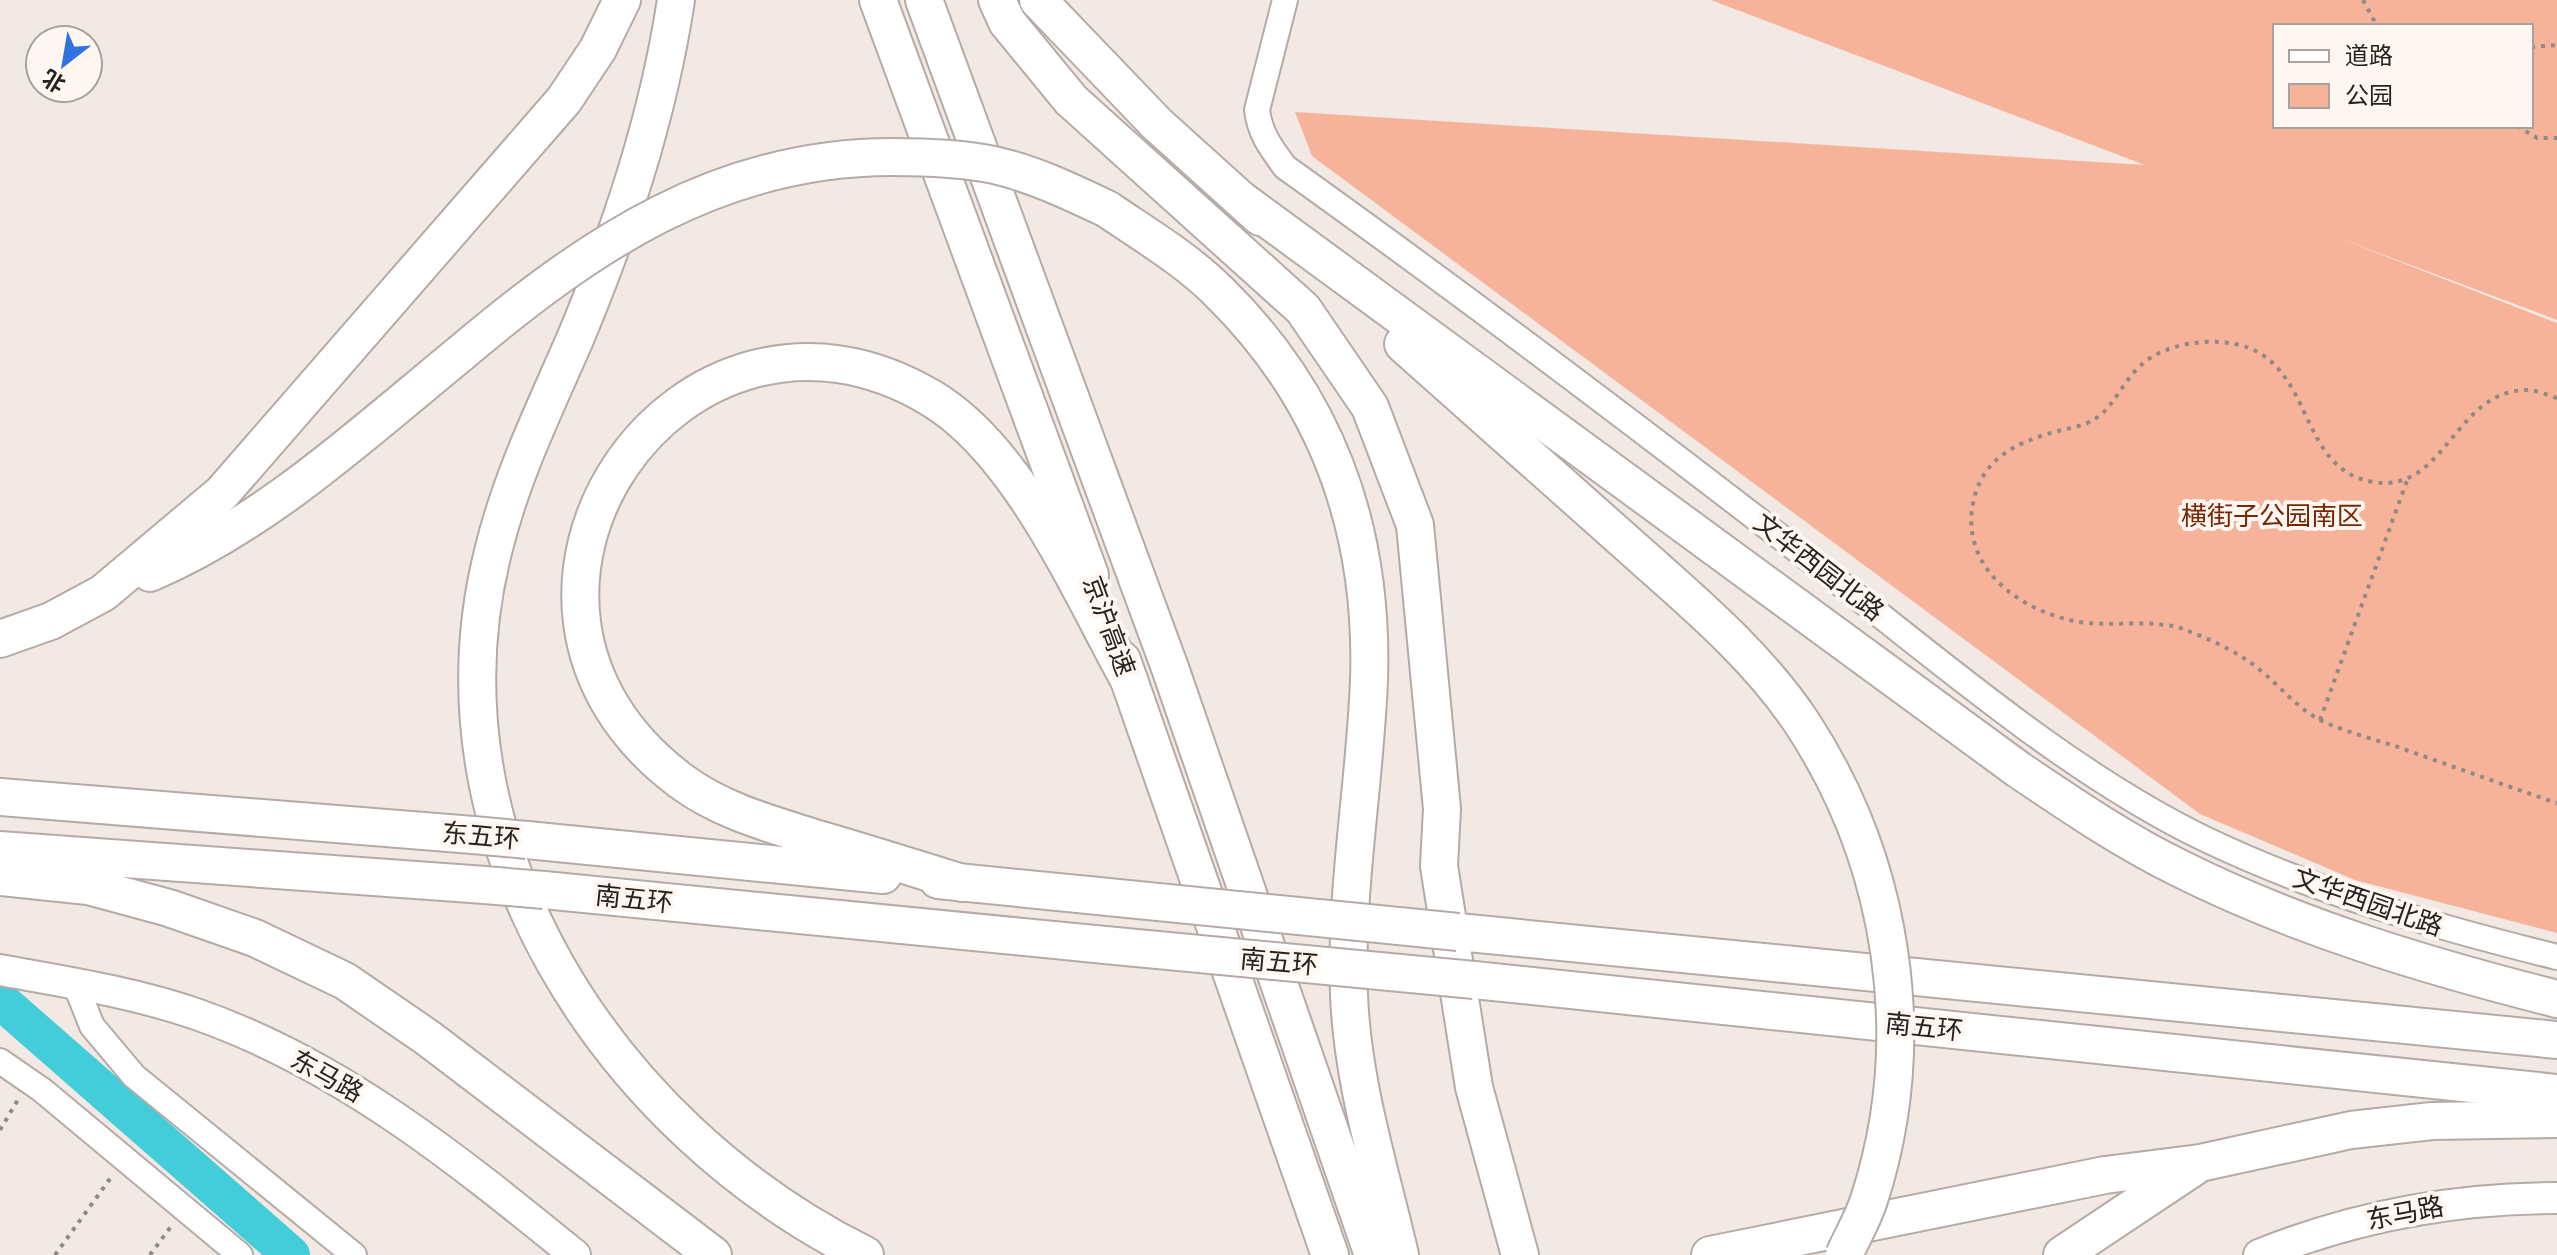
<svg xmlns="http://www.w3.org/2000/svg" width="2557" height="1255" font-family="Arial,'Noto Sans SC',sans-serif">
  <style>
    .green { fill: #f7b399; fill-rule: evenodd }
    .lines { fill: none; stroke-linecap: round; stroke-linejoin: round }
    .river { stroke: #43cdda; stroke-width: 38 }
    .minor-casing { stroke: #b4aba7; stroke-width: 28 }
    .major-casing { stroke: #b4aba7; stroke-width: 34 }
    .highway-casing { stroke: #b4aba7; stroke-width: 40 }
    .path { stroke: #908986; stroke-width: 4; stroke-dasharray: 4 6; stroke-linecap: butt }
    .minor { stroke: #fff; stroke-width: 24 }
    .major { stroke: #fff; stroke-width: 30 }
    .highway { stroke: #fff; stroke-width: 36 }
    .highway-bridge-casing { stroke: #b4aba7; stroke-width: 40; stroke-linecap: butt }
    .highway-bridge { stroke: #fff; stroke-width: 36 }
    .labels { text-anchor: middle; stroke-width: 8; stroke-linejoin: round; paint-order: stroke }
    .park-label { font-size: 26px; fill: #742702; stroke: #fff5f1 }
    .street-label { font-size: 26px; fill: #252220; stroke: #fff5f1 }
  </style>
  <rect width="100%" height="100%" fill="#f2e8e4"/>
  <path class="green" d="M 1711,0 L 2557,0 L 2557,320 L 2336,237 L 2557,323 L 2557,933 L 2355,880 L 2200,814 L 1312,156 L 1295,112 L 2145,165 ZM 2275,26 L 2531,26 L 2531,126 L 2275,126 Z"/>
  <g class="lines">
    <polyline class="river" points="0,1000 291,1255"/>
    <defs>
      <g id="minor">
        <path d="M 1285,0 L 1257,110 C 1260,134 1271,148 1285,167 C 1464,295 1640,428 1814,563 C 1934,656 2068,773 2205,839 C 2318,893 2436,927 2557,957"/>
        <polyline points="74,981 92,1026 134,1076 354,1255"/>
        <polyline points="0,1061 42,1090 240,1255"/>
      </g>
      <g id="major">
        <path d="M 0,970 C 66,982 132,992 196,1014 C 340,1064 458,1160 575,1255"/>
        <path d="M 2259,1255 C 2355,1216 2453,1198 2557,1198"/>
      </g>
      <g id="highway">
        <path d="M 676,0 C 658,118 621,229 575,339 C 545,408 512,475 494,548 C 418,840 610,1129 865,1255"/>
        <polyline points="878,0 1090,575"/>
        <polyline points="924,0 1170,668 1373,1255"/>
        <polyline points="997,0 1007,22 1071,100 1303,309 1370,407 1415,525 1442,809 1439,866 1474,1087 1520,1255"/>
        <polyline points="1038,0 1157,124 1260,217"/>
        <path d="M 1244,202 L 2019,770 C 2071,805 2122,840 2179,868 C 2299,928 2427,966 2557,999"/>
        <path d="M 1107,209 C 1145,235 1186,259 1219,292 C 1327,398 1374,529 1369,680 C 1365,785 1345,888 1349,994 C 1352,1082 1380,1169 1400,1255"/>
        <polyline points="1403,344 1656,569"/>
        <path d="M 150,573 C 268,522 363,433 461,353"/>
        <polyline points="0,639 51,621 103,593 222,493 564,100 598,49 622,0"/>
        <polyline points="1122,660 1330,1255"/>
        <polyline points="0,797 473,835"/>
        <polyline points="527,840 883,875"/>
        <polyline points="0,850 485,885"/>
        <polyline points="0,877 88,886 169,908 255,938 345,981 428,1038 713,1255"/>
        <polyline points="938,880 1088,895"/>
        <path d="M 962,883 C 914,868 866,853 818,839 C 771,824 721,811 681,781 C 437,599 682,249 931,398 C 1020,451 1080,592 1129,680"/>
        <polyline points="544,890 1105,945"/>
        <polyline points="1458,932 2557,1040"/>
        <polyline points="1474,980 2557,1093"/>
        <polyline points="1710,1255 2105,1175 2200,1163 2351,1130 2432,1121 2557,1119"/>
        <polyline points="2062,1255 2194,1167"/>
      </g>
    </defs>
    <use href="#minor" class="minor-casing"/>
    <use href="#major" class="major-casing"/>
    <use href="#highway" class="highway-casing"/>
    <g class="path">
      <polyline points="2363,0 2377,26"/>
      <polyline points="2531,47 2557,45"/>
      <polyline points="2517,126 2537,138 2557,138"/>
      <path d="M 2557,398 C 2549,396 2537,390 2529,390 C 2453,389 2447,494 2373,482 C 2295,469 2316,360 2235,344 C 2205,338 2162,344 2139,367 C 2113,393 2113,419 2071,428 C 2031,437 1987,451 1975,495 C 1956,562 2013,608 2074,621 C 2107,628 2153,618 2183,629 C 2208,638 2240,653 2260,670 C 2281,687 2298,709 2322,721 C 2346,732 2373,739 2398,747 C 2451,766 2504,785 2557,803"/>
      <polyline points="2320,720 2408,478"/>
      <polyline points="0,1130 19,1098"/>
      <polyline points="55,1255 112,1176"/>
      <polyline points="150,1255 172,1225"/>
    </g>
    <use href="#minor" class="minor"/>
    <use href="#major" class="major"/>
    <use href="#highway" class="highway"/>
    <defs>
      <g id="highway-bridge">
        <path d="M 461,353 C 589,245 718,157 892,157 C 925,157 961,158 994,165 C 1034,174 1071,192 1107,209"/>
        <path d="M 1656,569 C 1708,615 1763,664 1802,723 C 1894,863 1921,1040 1869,1200 C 1863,1219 1852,1237 1844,1255"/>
        <polyline points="473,835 527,840"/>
        <polyline points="485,885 544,890"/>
        <polyline points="1088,895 1458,932"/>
        <polyline points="1105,945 1474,980"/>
      </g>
    </defs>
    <use href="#highway-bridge" class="highway-bridge-casing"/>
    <use href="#highway-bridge" class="highway-bridge"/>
  </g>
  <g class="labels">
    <g class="park-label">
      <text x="2272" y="525">横街子公园南区</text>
    </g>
    <g class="street-label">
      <text transform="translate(1819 567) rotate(38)" y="9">文华西园北路</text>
      <text transform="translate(1109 626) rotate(70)" y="9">京沪高速</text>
      <text transform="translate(481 836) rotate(5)" y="9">东五环</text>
      <text transform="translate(634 899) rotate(6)" y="9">南五环</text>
      <text transform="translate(2368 902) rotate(19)" y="9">文华西园北路</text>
      <text transform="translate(1279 962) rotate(5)" y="9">南五环</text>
      <text transform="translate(1924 1027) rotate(6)" y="9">南五环</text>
      <text transform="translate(327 1076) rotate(29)" y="9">东马路</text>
      <text transform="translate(2405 1213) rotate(-11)" y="9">东马路</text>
    </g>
  </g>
  <rect x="2273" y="24" width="260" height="104" fill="#fff5f1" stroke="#a8a19d" stroke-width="2"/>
  <rect x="2289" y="50" width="40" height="12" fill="#ffffff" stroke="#a8a19d" stroke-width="2"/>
  <text x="2345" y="64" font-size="24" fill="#252220">道路</text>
  <rect x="2289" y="84" width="40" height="24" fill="#f7b399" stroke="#a8a19d" stroke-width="2"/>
  <text x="2345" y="104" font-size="24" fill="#252220">公园</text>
  <g transform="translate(64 64) rotate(211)"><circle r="38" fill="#fff5f1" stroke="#a8a19d" stroke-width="2"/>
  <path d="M0-6L14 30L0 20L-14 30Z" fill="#3072df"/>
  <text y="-12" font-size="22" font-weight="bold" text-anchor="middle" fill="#252220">北</text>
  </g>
</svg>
